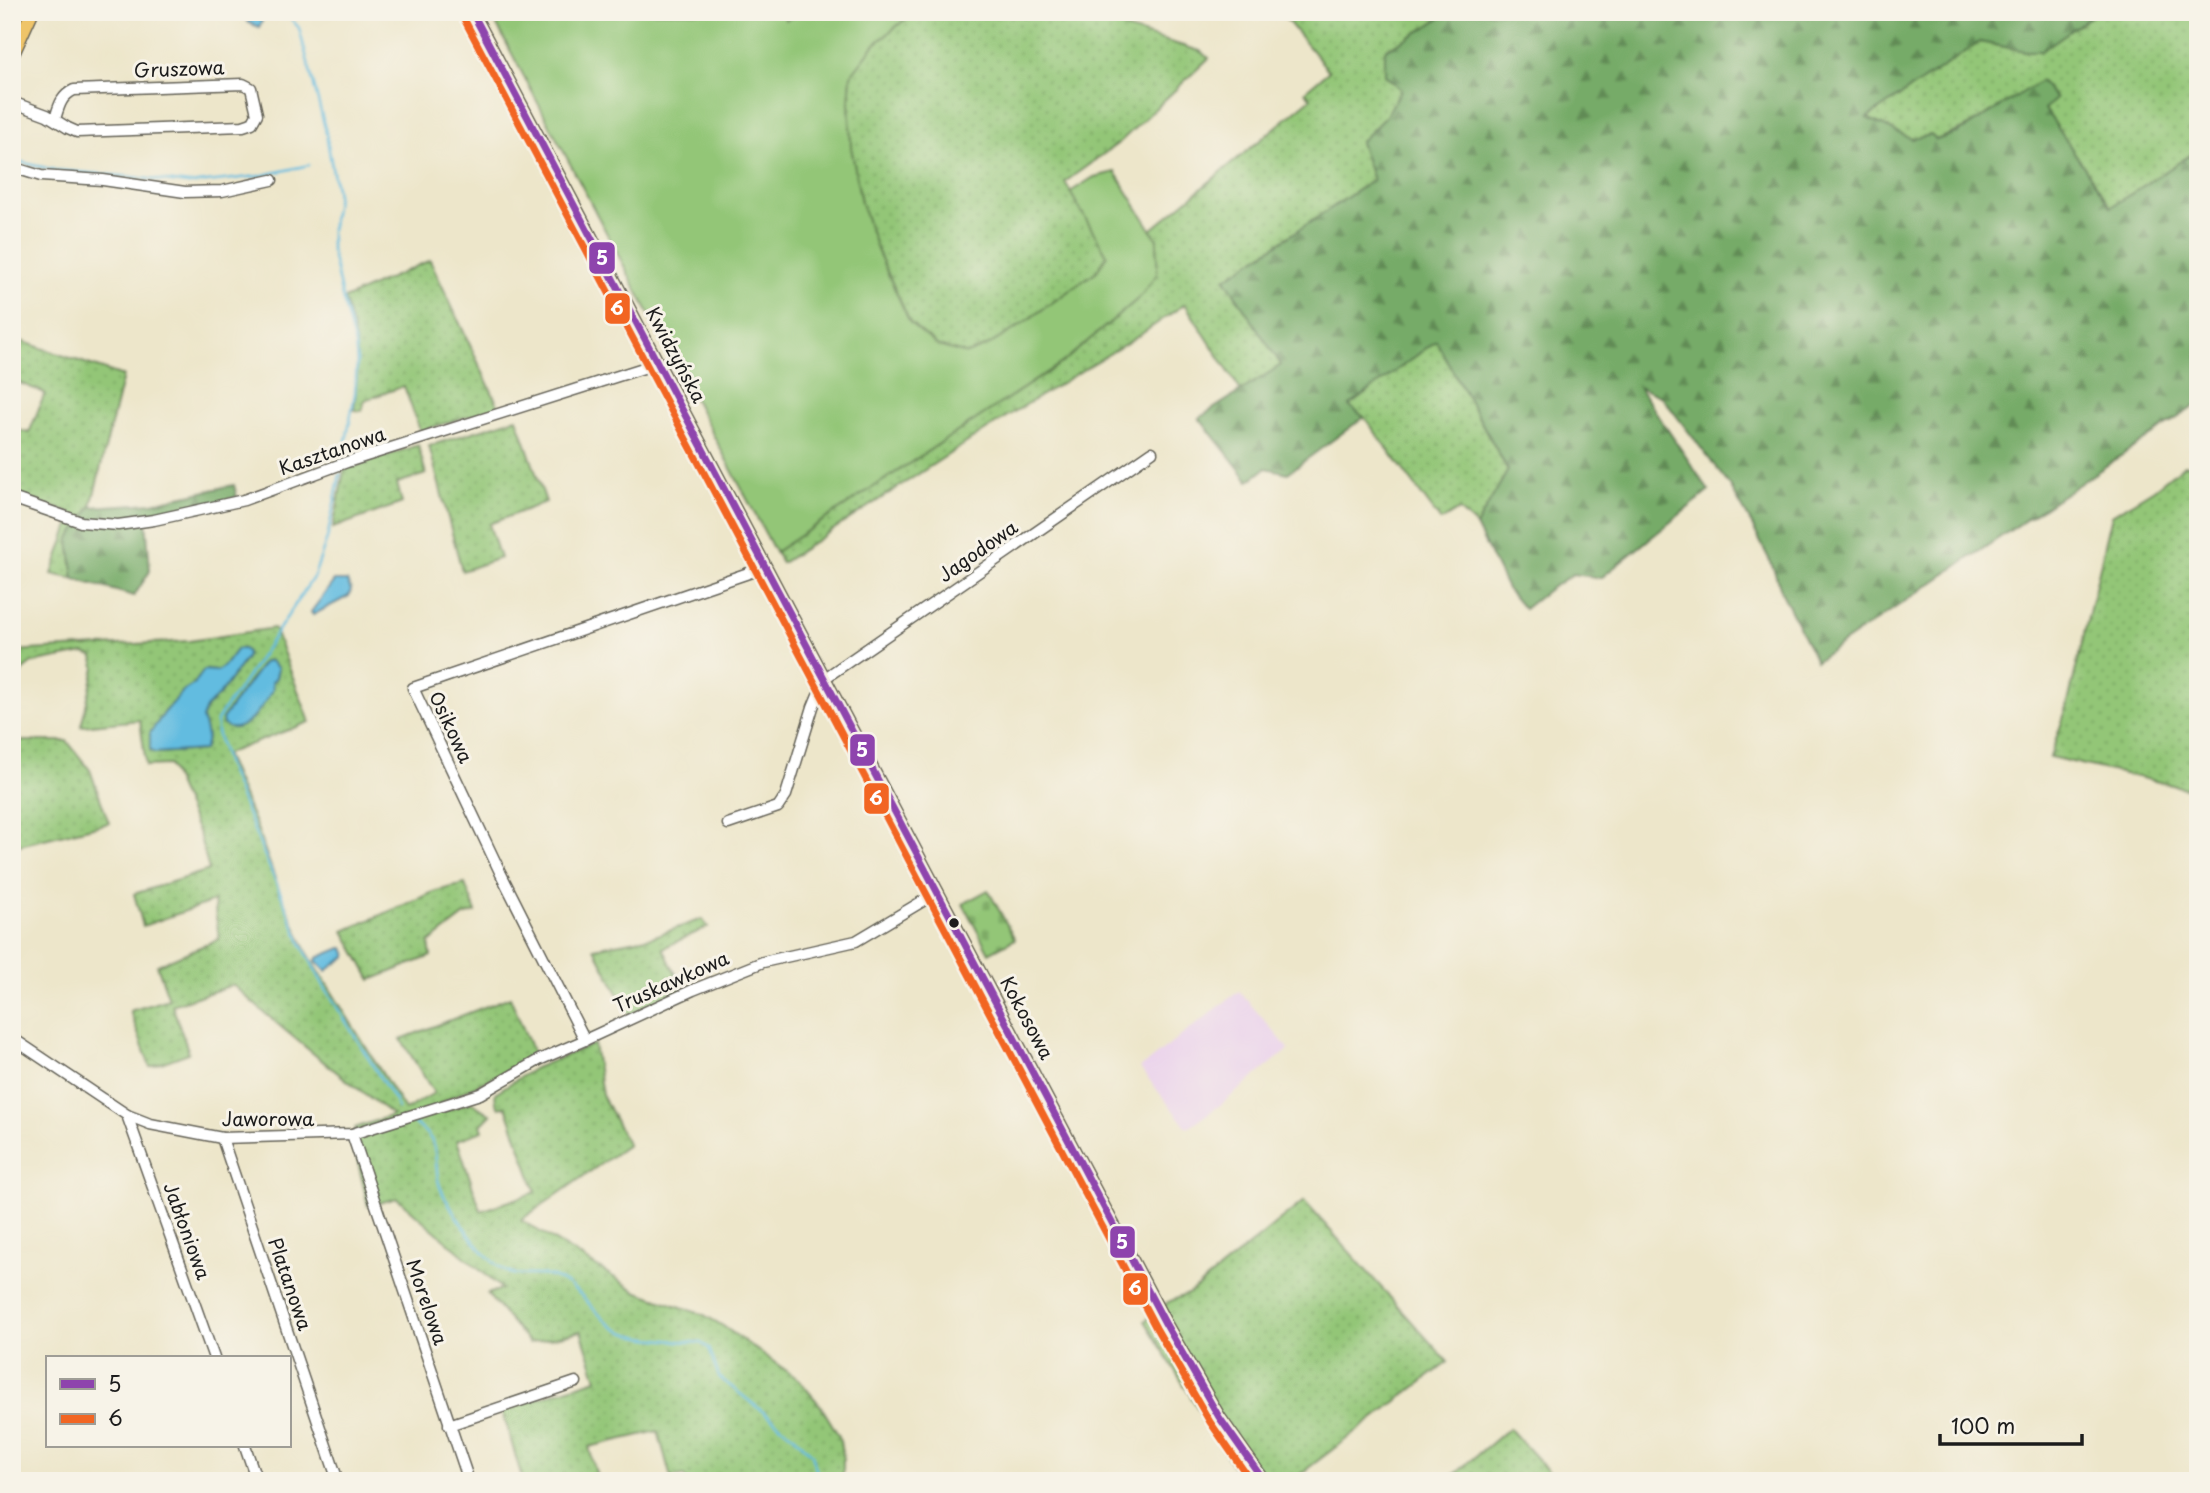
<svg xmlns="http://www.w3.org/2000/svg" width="2210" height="1493" font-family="'Playpen Sans',sans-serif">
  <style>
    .built { fill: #ead1ec }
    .grass { fill: url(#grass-dots); stroke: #58714a; stroke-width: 2; fill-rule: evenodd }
    .forest { fill: url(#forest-firs); stroke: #496442; stroke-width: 2 }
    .cemetery { fill: url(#cemetery-stones); stroke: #58714a; stroke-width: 2 }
    .garden { fill: #93c677; stroke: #58714a; stroke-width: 2 }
    .water { fill: #62bce0; stroke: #3f6c7e; stroke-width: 2 }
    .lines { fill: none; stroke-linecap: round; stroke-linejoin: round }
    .stream { stroke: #62bce0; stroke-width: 2.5 }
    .minor-casing { stroke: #656359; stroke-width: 13 }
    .major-casing { stroke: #656359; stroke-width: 15 }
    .minor { stroke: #fff; stroke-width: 10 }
    .major { stroke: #efc469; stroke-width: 12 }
    .bus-1-casing { stroke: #f7f3e8; stroke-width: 12 }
    .bus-2-casing { stroke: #f7f3e8; stroke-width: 12 }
    .bus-1 { stroke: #8e44ad; stroke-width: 7 }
    .bus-2 { stroke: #f26522; stroke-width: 7 }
    .bus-dot { fill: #1c1c1c; stroke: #f7f3e8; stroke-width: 2.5 }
    .labels { text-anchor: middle; stroke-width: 6; stroke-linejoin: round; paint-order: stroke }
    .street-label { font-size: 19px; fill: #1c1c1c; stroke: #f7f3e8 }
    .line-badge { stroke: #f7f3e8; stroke-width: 2.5 }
    .badge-label { font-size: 19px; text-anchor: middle; font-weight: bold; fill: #fff }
  </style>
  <defs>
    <pattern id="grass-dots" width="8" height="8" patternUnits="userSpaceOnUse" patternTransform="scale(1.75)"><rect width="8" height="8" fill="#93c677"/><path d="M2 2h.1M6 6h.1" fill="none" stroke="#7eaa66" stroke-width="1.8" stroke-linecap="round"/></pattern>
    <pattern id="forest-firs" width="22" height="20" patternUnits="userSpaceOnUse" patternTransform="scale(1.75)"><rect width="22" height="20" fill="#76ab68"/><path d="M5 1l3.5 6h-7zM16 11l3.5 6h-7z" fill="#608a55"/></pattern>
    <pattern id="cemetery-stones" width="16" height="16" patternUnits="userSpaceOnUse" patternTransform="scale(1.75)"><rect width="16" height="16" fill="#93c677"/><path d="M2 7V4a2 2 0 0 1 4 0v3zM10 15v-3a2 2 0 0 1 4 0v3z" fill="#7eaa66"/></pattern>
  </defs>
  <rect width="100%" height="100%" fill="#f7f3e8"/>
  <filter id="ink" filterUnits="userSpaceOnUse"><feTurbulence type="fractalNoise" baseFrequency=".0143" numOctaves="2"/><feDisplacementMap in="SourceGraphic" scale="14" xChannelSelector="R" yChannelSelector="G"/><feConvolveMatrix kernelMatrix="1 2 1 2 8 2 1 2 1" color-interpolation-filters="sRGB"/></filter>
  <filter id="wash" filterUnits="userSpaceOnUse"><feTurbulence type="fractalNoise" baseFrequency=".00686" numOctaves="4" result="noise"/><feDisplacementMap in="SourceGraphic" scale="28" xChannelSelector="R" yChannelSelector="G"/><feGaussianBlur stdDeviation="1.57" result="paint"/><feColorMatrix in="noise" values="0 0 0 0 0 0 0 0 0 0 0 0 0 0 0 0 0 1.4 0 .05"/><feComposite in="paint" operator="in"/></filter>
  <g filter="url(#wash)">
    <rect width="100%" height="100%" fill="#ede6ca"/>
    <polygon class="built" points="1239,991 1289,1049 1219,1106 1187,1128 1140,1068"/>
    <g class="grass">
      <polygon points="919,12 952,12 973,17 972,12 1101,12 1126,29 1200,51 1209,58 1120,142 1065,182 1107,255 1097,271 1012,331 987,346 967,354 938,346 910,323 878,252 861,203 851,147 849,103 851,75 875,44 903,21"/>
      <polygon points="1280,12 1449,12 1422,30 1385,50 1385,75 1401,89 1387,115 1360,142 1373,180 1225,279 1282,365 1241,391 1185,304 1140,335 1006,417 782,563 775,552 1063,362 1140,297 1157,239 1151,230 1311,98 1305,91 1329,71"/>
      <polygon points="2097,12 2198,12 2198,150 2111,207 2045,109 1992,111 1963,129 1936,140 1931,135 1912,140 1867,118 1980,42 2025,51 2040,51"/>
      <path d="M 430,260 L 499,407 L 420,431 L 404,386 L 365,400 L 362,411 L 354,410 C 359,364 359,343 344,299 Z"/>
      <polygon points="12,338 123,376 91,507 69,540 74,579 52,574 73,514 12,493 12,428 29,433 45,393 12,380"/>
      <polygon points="1436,340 1508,471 1476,526 1459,510 1441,521 1364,417 1348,406"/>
      <polygon points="517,418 546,502 489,524 500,558 462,571 429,446"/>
      <polygon points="418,445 426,474 397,483 402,503 333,528 344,470"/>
      <polygon points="2184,465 2198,465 2198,791 2050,757 2067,707 2112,515 2154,489"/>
      <path d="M 274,628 L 310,722 L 225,754 L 257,828 L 281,895 L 307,952 L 405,1110 L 434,1093 L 401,1039 L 510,997 L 535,1057 L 440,1103 L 445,1111 L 471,1102 L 491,1115 L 481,1125 L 483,1131 L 457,1140 L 481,1211 L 536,1192 L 506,1106 L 499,1108 L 496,1103 L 495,1093 L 535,1068 L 594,1044 L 602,1095 L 628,1145 L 521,1220 L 638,1292 L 704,1315 L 723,1326 L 798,1379 L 821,1406 L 839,1436 L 843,1457 L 843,1481 L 687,1481 L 684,1476 L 671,1478 L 658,1431 L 589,1447 L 598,1481 L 523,1481 L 502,1410 L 597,1379 L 581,1331 L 529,1343 L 487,1294 L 502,1289 L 397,1198 L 368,1206 L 357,1158 L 355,1128 L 393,1115 C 337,1074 284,1031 233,985 L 172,1005 L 189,1053 L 150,1067 L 130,1011 L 169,999 L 157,965 L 219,939 L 214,901 L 143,926 L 134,894 L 209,870 L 199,834 L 169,765 L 146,766 L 140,720 L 81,726 L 95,668 L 93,656 L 84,653 L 32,663 L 23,670 L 15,682 L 12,692 L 12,651 L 189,641 ZM 237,649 L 247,652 L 246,658 L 219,695 L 206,708 L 201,718 C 206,730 209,738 204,750 L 155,753 L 150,750 L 150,733 L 165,712 L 183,691 L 194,684 L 204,670 L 217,671 L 224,666 ZM 269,660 L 276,678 L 222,719 L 263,663 Z"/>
      <polygon points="12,703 17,716 16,741 67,741 90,770 109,823 12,847"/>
      <polygon points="465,884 476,912 464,916 429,943 431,956 371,980 344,931 436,891"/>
      <polygon points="702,919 708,927 663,948 683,989 630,1016 594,948 652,937"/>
      <polygon points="1304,1201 1448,1362 1291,1481 1223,1481 1236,1471 1145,1321 1168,1302 1190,1293"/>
      <polygon points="1509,1428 1557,1481 1446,1481"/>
    </g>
    <g class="forest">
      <polygon points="1449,12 2097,12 2041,51 2025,51 1980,42 1867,118 1912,139 1931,135 1936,140 1959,132 2041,81 2056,99 2045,109 2111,207 2198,150 2198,404 1816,661 1783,595 1772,565 1749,519 1730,486 1662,397 1639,387 1709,491 1601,578 1573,574 1548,590 1524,609 1507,589 1476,526 1508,470 1436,341 1349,406 1364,417 1288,473 1266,468 1249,481 1199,418 1281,365 1225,279 1373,180 1360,142 1387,115 1401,90 1385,75 1385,50 1422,30"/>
      <polygon points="234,485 237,497 146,518 150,571 134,596 74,579 69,540 91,507 152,503"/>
    </g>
    <polygon class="cemetery" points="988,890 1015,939 989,953 963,904"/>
    <polygon class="garden" points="504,12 782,12 786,20 803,12 919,12 903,21 875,44 851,75 849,103 851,147 861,203 878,252 910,323 938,346 967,354 987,346 1012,331 1097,271 1107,255 1070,192 1094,177 1115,172 1157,239 1157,274 1140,297 1063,362 775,552 493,18"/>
    <g class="water">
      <polygon points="239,12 255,12 262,21 259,27 249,23"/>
      <polygon points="334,581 347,581 351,590 349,596 313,615 311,612"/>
      <path d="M 237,649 L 244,649 L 247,653 L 246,658 L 219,695 L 206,708 L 202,718 C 206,730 209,737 204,750 L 155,753 L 150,750 L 150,733 L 165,712 L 183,691 L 194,684 L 204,670 L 217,671 L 224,666 Z"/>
      <path d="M 269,660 L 278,668 L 276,678 L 272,682 L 273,689 C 264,704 244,739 223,725 L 222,719 L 263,663 Z"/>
      <polygon points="341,948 344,948 347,956 326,971 316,961 317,958"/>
    </g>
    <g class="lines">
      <g class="stream">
        <polyline points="285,12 299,28 325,128 337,195 331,231 331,249 343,301 355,345 357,361 355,393 343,457"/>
        <polyline points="12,160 55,170 133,177 189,184 259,176 309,165"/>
        <polyline points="340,474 327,539 314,576 244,682 222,712 217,721 217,732 227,765 302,945 324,986 395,1101 398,1109"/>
        <path d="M 410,1120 C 441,1142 433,1146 438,1179 C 440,1192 450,1206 457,1217 C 467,1233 494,1270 513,1274 C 529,1276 545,1272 560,1280 C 584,1292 592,1311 612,1326 C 632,1341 676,1340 701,1343 L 709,1348 L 719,1377 L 795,1437 L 812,1454 L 819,1481"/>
      </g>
    </g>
  </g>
  <g filter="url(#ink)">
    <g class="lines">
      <defs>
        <g id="minor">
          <path d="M 12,102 L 47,115 L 68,128 L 77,132 L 243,126 L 252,123 L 257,114 L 251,88 L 243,84 L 74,90 C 61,96 59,106 55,119"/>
          <polyline points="12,167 41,176 103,180 185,192 222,191 272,180"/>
          <polyline points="12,498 81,522 118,525 154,520 244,500 347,462 659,363"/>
          <polyline points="728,824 778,807 786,795 813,707 825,678 1152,452"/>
          <polyline points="12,1038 127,1115 150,1124 222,1138 352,1134 480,1094 539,1060 585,1040 693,990 763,962 856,941 938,892"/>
          <polyline points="585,1040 501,874 413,688 766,567"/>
          <polyline points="127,1115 214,1358"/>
          <polyline points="352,1134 469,1481"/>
          <polyline points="222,1138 338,1481"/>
          <polyline points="449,1425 576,1382"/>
          <polyline points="245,1446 257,1481"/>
        </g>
        <g id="major">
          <polyline points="472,12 1165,1323 1219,1417 1264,1481"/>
          <polyline points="12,56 32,12"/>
        </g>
      </defs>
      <use href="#minor" class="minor-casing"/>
      <use href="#major" class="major-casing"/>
      <use href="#minor" class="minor"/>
      <use href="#major" class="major"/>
      <defs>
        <polyline id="bus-1" points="472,12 1165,1323 1219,1417 1264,1481"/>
        <polyline id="bus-2" points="463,17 1156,1328 1210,1422 1251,1481"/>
      </defs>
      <use href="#bus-1" class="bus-1-casing"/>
      <use href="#bus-2" class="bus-2-casing"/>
      <use href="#bus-1" class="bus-1"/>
      <use href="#bus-2" class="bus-2"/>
    </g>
  </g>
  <circle class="bus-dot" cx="954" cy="923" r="6"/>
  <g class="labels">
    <g class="street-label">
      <text transform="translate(179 69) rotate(-2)" y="7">Gruszowa</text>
      <text transform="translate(676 355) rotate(62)" y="7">Kwidzyńska</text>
      <text transform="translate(332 451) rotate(-19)" y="7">Kasztanowa</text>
      <text transform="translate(978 551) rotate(-35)" y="7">Jagodowa</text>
      <text transform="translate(451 727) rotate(65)" y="7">Osikowa</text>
      <text transform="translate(671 982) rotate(-24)" y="7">Truskawkowa</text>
      <text transform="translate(1027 1018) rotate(62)" y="7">Kokosowa</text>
      <text x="268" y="1126">Jaworowa</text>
      <text transform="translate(187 1231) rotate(70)" y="7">Jabłoniowa</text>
      <text transform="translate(290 1284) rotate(71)" y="7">Platanowa</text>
      <text transform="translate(427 1302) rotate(71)" y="7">Morelowa</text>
    </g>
  </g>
  <g class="line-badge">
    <rect x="588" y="241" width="28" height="34" rx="7" fill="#8e44ad"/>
    <rect x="604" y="292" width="27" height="33" rx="7" fill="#f26522"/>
    <rect x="849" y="733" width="27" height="34" rx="7" fill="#8e44ad"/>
    <rect x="863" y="782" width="27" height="33" rx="7" fill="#f26522"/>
    <rect x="1109" y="1225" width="27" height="34" rx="7" fill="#8e44ad"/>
    <rect x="1122" y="1272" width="27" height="34" rx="7" fill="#f26522"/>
  </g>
  <g class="badge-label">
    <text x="602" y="265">5</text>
    <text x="617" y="315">6</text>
    <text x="862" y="757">5</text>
    <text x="876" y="805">6</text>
    <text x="1122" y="1249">5</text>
    <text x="1135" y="1295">6</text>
  </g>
  <rect width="2210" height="1493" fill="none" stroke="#f7f3e8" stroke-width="42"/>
  <rect x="46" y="1356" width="245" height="91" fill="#f7f3e8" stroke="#9f9d96" stroke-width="2"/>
  <rect x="60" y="1379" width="35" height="10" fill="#8e44ad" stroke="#9f9d96" stroke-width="2"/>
  <text x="108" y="1392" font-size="21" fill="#1c1c1c">5</text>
  <rect x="60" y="1414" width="35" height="10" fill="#f26522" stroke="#9f9d96" stroke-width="2"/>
  <text x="108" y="1426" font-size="21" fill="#1c1c1c">6</text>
  <path d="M1940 1434v10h142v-10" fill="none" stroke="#1c1c1c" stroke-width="3.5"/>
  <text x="1951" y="1434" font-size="21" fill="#1c1c1c" stroke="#f7f3e8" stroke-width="5" paint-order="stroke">100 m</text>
</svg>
